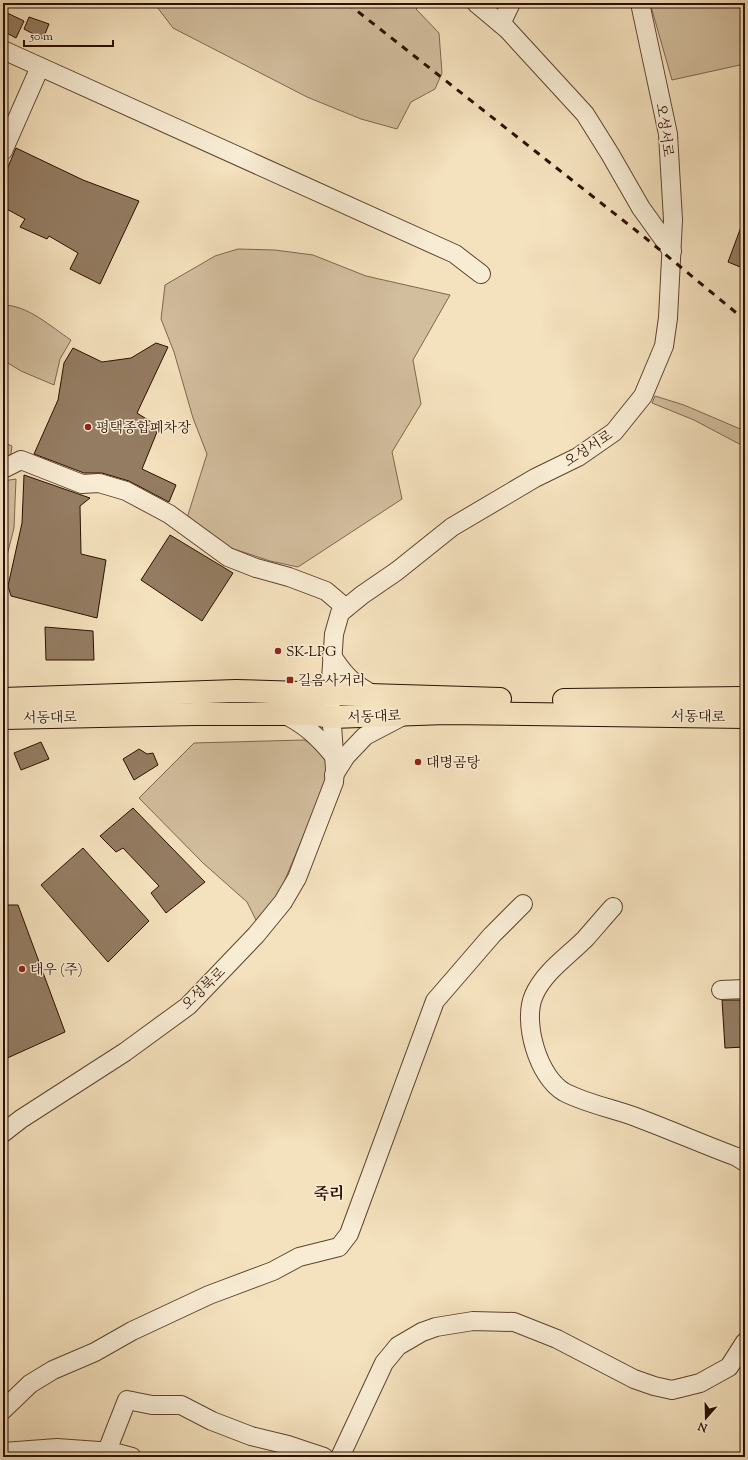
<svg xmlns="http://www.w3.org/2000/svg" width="748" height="1460" font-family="'Sorts Mill Goudy','Noto Serif KR',serif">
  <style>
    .green { fill: #d2bd9d; stroke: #7f664e }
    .building { fill: #947c62; stroke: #2c0f00 }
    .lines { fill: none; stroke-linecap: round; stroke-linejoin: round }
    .minor-casing { stroke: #5e442f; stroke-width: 20 }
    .major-casing { stroke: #2c0f00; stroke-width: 24 }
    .minor { stroke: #f8ecd4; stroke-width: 18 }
    .major { stroke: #f4e1bd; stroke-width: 22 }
    .rail { stroke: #2c0f00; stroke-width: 3; stroke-dasharray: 7 7; stroke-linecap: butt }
    .poi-dot { fill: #8f2418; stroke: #f8ecd4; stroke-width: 1.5 }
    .labels { text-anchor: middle; stroke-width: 3; stroke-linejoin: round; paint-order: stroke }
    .street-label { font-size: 14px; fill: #2c0f00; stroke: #f8ecd4 }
    .poi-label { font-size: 14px; fill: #2c0f00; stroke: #f8ecd4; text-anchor: start }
    .quarter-label { font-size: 16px; font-weight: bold; fill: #2c0f00; stroke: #f8ecd4 }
  </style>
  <rect width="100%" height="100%" fill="#f4e1bd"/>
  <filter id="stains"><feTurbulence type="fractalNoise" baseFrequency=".005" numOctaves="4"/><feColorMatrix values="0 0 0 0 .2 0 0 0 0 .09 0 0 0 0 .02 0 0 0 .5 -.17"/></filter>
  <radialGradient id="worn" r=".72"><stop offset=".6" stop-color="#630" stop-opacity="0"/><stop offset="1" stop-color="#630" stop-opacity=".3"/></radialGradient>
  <g class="green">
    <polygon points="154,3 421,3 416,9 439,33 442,73 435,89 411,102 397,129 361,119 307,97 173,28"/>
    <polygon points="650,3 745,3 745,53 740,65 672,80"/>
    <polygon points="238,249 275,250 313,255 366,276 450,295 413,360 421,404 392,452 402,499 298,567 270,561 231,548 187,518 207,454 193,418 174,352 161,319 165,285 215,256"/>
    <path d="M 3,305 C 28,305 51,327 71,340 L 60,359 L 54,385 L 21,371 L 3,360 Z"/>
    <polygon points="655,396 684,405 745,431 745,447 694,420 652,403"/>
    <polygon points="7,444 12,446 10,460 3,464 3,445"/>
    <polygon points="16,479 14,528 3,571 3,481"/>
    <path d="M 304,740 C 324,750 326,755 328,777 L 279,894 L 256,920 L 247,902 L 203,863 L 139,798 L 194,743 Z"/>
  </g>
  <g class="building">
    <polygon points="3,11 24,21 16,38 3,31"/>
    <polygon points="29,17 49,24 43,39 24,29"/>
    <polygon points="16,148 83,180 139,201 100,284 70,269 78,253 49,236 47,239 20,227 25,219 3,207 3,179"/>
    <polygon points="744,219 745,219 745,269 728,262"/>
    <polygon points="156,343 168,347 137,413 159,427 142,469 176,485 169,502 129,481 102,473 84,473 34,454 58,400 64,363 73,348 102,362 131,358"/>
    <polygon points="24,475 90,498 80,506 81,554 106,560 97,618 11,596 8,586 22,523"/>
    <polygon points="170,535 233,573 202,621 141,580"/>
    <polygon points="45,627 93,631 94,660 46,660"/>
    <polygon points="41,742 49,759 21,770 14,753"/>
    <polygon points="139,749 147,754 153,753 158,765 134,780 123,759"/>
    <polygon points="133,808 205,882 166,913 151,893 159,886 123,848 116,852 100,836"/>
    <polygon points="83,848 149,921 108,962 41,885"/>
    <polygon points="3,905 18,905 65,1032 3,1060"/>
    <polygon points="722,1000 745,1000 745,1047 725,1048"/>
  </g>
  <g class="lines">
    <defs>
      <g id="minor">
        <polyline points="476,3 507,29 585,114 610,154 641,208 672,251"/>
        <polyline points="501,24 511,3"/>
        <polyline points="3,50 455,254 481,274"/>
        <polyline points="3,151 40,67"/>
        <polyline points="3,469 21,460 82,484 99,483 126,491 169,514 228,557 256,568 289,577 326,591 346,608"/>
        <path d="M 332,656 C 345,676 353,684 374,695"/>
        <path d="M 283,714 C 305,724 319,738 334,756"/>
        <polyline points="334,775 346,756 365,736 405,715"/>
        <path d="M 613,907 C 603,918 594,929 585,939 C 568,956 544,972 534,995 C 522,1021 538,1077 564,1092 C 585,1103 610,1108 633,1116 C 668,1129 702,1144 737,1157 L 745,1162"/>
        <polyline points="721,990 745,989"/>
        <polyline points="3,1133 21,1119 125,1052 188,1006 256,935 283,902 297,878 334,782 335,769 330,695 334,634 340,613 362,595 397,571 452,527 535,478 578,457 614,432 643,396 664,346 668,318 673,220 668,134 640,3"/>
        <polyline points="3,1410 30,1384 53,1370 95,1352 132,1331 209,1295 273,1271 299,1257 339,1247 349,1234 435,1001 492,935 523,904"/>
        <polyline points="107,1451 127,1400 152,1405 181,1405 212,1421 251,1436 288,1445 324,1457"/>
        <polyline points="3,1452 57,1448 113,1452 132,1457"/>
        <polyline points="340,1457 384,1363 398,1346 422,1332 436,1327 473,1321 514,1322 557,1339 634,1379 654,1386 672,1390 700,1383 729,1367 745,1342"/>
      </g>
      <g id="major">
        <polyline points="3,699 236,691 500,699"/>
        <polyline points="564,700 745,698"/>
        <polyline points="3,718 196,714 312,714 332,717 446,713 745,717"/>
      </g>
    </defs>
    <use href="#minor" class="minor-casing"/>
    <use href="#major" class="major-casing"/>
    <use href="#minor" class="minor"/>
    <use href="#major" class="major"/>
    <polyline class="rail" points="347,3 643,236 745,320"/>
  </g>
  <g class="poi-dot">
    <circle cx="88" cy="427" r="4"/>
    <circle cx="278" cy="651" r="4"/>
    <rect x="286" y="676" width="8" height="8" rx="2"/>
    <circle cx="418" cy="762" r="4"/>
    <circle cx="22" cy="969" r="4"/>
  </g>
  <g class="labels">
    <g class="street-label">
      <text transform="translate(665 130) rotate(82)" y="5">오성서로</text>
      <text transform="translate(588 448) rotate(-33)" y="5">오성서로</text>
      <text transform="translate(374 716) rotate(-2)" y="5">서동대로</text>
      <text transform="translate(698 716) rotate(1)" y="5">서동대로</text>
      <text transform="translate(50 717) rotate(-1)" y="5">서동대로</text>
      <text transform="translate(203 988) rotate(-44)" y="5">오성북로</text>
    </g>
    <g class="poi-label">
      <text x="96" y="432">평택종합폐차장</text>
      <text x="286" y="656">SK-LPG</text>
      <text x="298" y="685">길음사거리</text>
      <text x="426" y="767">대명곰탕</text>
      <text x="30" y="974">태우 (주)</text>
    </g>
    <g class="quarter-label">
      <text x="329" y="1199">죽리</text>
    </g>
  </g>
  <rect width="748" height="1460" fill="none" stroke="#f4e1bd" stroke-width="16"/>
  <rect x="4" y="4" width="740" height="1452" fill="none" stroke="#2c0f00" stroke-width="2"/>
  <rect x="8" y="8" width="732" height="1444" fill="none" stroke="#2c0f00"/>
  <g transform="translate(706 1418) rotate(200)" stroke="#f8ecd4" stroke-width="3" paint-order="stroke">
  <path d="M0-3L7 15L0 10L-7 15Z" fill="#2c0f00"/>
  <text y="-6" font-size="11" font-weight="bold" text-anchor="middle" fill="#2c0f00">N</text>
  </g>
  <path d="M24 40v6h89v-6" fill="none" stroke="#2c0f00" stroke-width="2"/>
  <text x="30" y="40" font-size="12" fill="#2c0f00" stroke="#f8ecd4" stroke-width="3" paint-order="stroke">50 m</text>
  <rect width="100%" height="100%" filter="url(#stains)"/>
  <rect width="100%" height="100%" fill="url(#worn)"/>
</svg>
